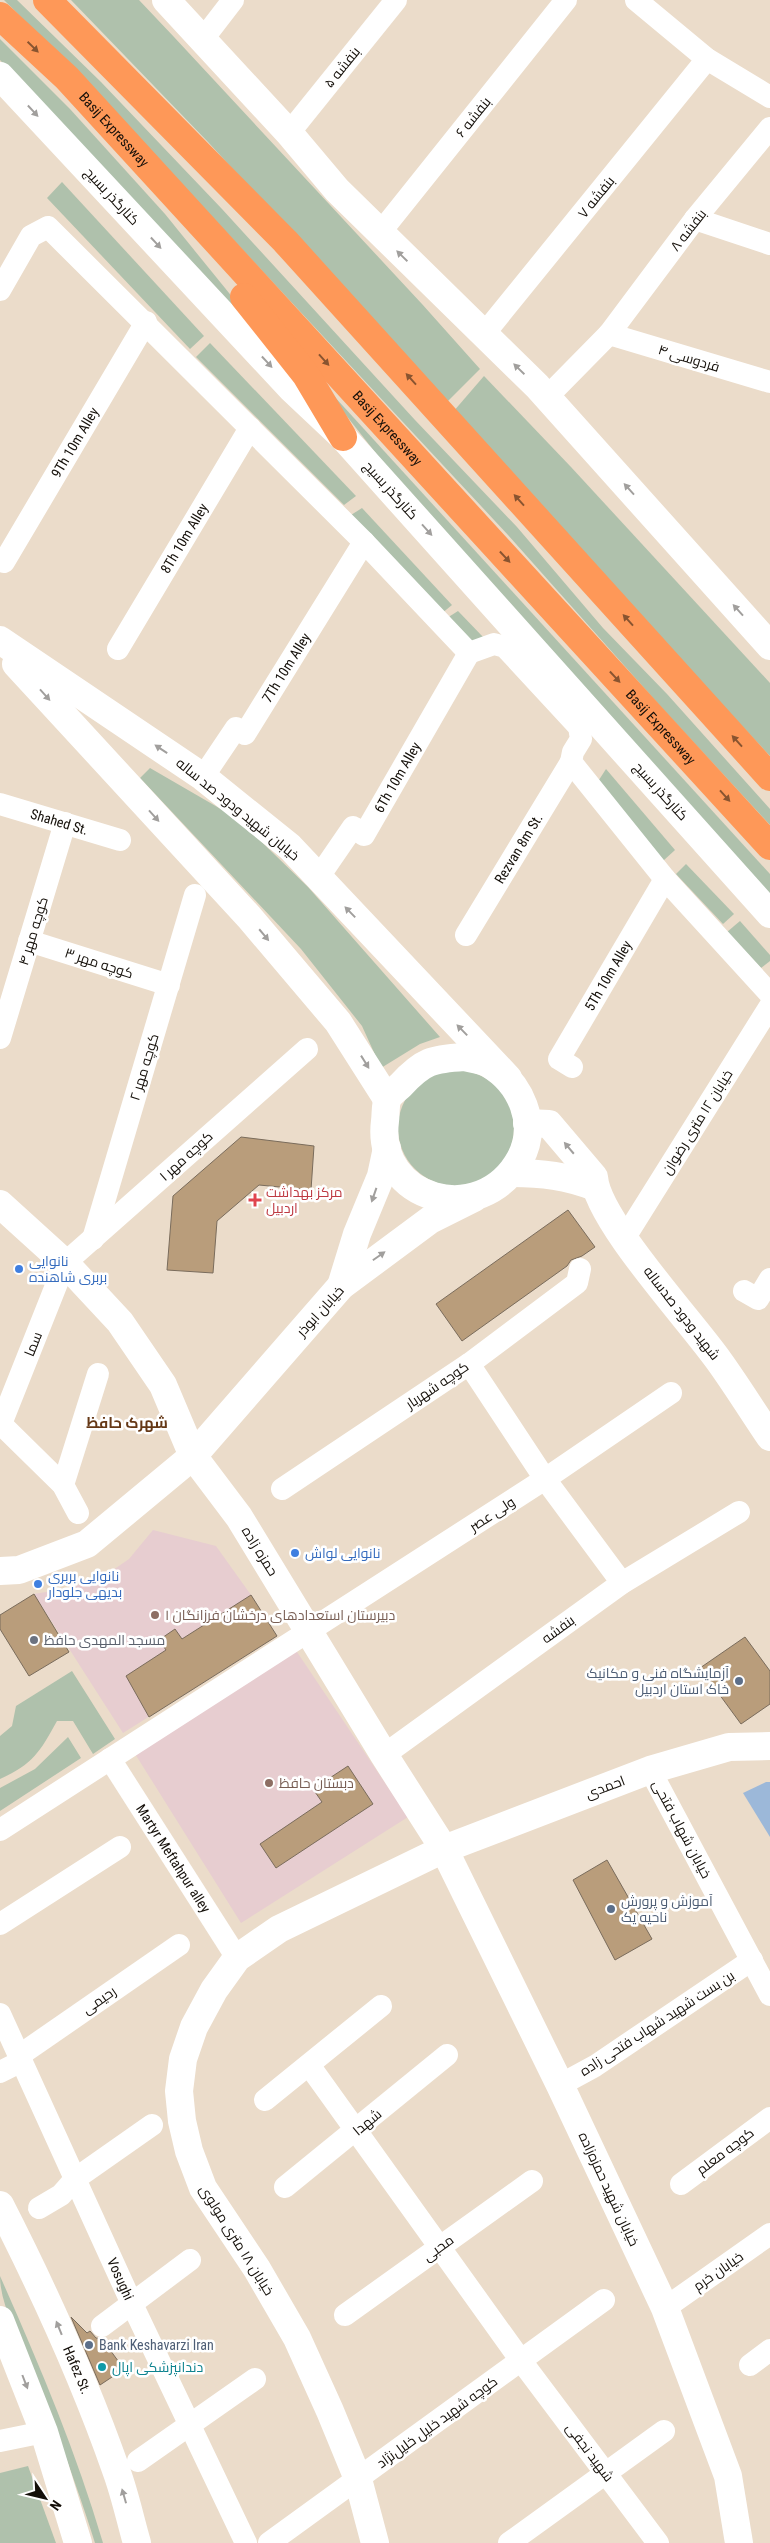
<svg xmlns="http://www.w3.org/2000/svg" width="770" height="2543" font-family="'Roboto Condensed',Cairo,sans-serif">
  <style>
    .education { fill: #e7cdd0 }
    .green { fill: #afc1ac }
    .water { fill: #9cb8d9 }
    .building { fill: #b99d7b; stroke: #7a6c5c }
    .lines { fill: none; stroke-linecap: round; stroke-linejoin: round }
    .minor { stroke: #fff; stroke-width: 22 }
    .tertiary { stroke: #fff; stroke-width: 28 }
    .secondary { stroke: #fff; stroke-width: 28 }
    .trunk { stroke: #fe9858; stroke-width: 28 }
    .oneway { fill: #895430 }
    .oneway2 { fill: #a19f9d }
    .health-dot { fill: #e0444e; stroke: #fff; stroke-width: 2 }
    .shop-dot { fill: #3f7fe0; stroke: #fff; stroke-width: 2 }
    .education-dot { fill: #8d6e63; stroke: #fff; stroke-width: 2 }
    .worship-dot { fill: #6b7280; stroke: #fff; stroke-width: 2 }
    .service-dot { fill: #5c6f8a; stroke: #fff; stroke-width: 2 }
    .culture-dot { fill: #0f9aa8; stroke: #fff; stroke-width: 2 }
    .labels { text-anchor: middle; stroke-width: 5; stroke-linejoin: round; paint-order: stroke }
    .street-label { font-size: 14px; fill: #140f09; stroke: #fff }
    .health-label { font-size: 14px; fill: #be3a42; stroke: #fff; text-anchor: start }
    .shop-label { font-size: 14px; fill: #366cbe; stroke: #fff; text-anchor: start }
    .education-label { font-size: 14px; fill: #785e54; stroke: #fff; text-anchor: start }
    .worship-label { font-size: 14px; fill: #5b616d; stroke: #fff; text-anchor: start }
    .service-label { font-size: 14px; fill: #4e5e75; stroke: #fff; text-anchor: start }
    .culture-label { font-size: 14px; fill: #0d838f; stroke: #fff; text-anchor: start }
    .neighbourhood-label { font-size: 15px; font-weight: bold; fill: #653816; stroke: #fff }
  </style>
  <rect width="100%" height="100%" fill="#ebdcca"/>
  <g class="education">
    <polygon points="153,1530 216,1546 251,1595 277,1636 123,1733 34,1594 70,1588 93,1580 113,1570 129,1559"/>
    <polygon points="295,1649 408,1817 241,1923 132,1749"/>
  </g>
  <g class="green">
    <polygon points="4,0 17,0 101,82 222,209 415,420 517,527 603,628 667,694 770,809 770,825 662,708 508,535 94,90"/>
    <polygon points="71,0 139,0 174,37 422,304 480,369 447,402 208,142"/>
    <polygon points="0,39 70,109 165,214 310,393 0,60"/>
    <polygon points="62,182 204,336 190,349 47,198"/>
    <polygon points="210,343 356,496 344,505 196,357"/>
    <polygon points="312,372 770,874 770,898 419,508"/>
    <polygon points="484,376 571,467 770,683 770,756 585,558 453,412"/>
    <polygon points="362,508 452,605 441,614 351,515"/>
    <polygon points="458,611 484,638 470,643 447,618"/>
    <polygon points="150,768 238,819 308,887 440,1037 420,1044 381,1068 362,1026 301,949 140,778"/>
    <polygon points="606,769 675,850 663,861 597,783"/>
    <polygon points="686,864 734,914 723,924 676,874"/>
    <polygon points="740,921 770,955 770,961 761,968 727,932"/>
    <circle cx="456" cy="1128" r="58"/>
    <path d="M 72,1671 L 115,1739 L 93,1754 L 73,1721 L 57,1721 C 40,1752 33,1764 0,1779 L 0,1736 L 12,1726 L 16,1706 Z"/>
    <polygon points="68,1737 81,1758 0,1811 0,1788 35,1769"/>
    <path d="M 0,2276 C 39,2364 76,2451 103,2543 L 95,2543 C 76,2482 53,2422 30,2362 C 19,2335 0,2306 0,2276 Z"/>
    <polygon points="28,2466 56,2543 0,2543 0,2473"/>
  </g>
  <polygon class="water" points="766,1782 770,1782 770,1837 743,1793"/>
  <g class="building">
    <polygon points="241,1137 314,1146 311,1190 259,1185 217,1221 213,1273 167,1270 173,1196"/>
    <polygon points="568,1210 595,1247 582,1256 571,1260 567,1266 462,1341 436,1304"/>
    <polygon points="34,1594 69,1652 29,1676 0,1629 0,1615"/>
    <polygon points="251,1595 277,1636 149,1717 126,1676 166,1650 159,1640 175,1629 182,1639"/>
    <polygon points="745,1637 770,1671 770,1704 741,1724 700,1668"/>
    <polygon points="348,1766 373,1804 276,1868 260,1844 322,1802 313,1789"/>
    <polygon points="607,1860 652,1939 615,1960 573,1880"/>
    <polygon points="71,2317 87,2333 90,2331 96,2338 102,2339 124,2369 100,2385"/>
  </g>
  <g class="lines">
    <g class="minor">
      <polyline points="636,0 707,59 770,97"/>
      <polyline points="203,39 233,0"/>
      <polyline points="289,133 396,0"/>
      <polyline points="695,219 770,244"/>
      <polyline points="379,234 566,0"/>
      <polyline points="0,290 31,236 48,227 364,542 469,653"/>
      <polyline points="484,334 707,59"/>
      <polyline points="609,334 770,382"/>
      <polyline points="547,397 609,334 695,219 770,128"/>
      <path id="s1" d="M 4,562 L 146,322"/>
      <path id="s2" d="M 118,649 L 250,428"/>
      <polyline points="469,653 494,644 505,647 579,727 581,739 573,752 571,762 665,879 770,994"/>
      <path id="s3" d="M 203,777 L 236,728 L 245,734 L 364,542"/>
      <path id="s4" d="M 0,804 L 120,840"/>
      <path id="s5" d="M 318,878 L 353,827 L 364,835 L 469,653"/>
      <path id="s6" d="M 466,935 L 571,762"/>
      <polyline points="29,941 169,985"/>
      <polyline points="0,1038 65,823"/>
      <path id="s7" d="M 572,1067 L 559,1059 L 665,879"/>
      <polyline points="93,1239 195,895"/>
      <polyline points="624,1239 770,1006"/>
      <polyline points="744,1291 758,1299 770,1279"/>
      <polyline points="469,1364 545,1479 622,1583"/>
      <polyline points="0,1423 63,1485 78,1513"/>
      <polyline points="1,1424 65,1263 307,1049"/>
      <polyline points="63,1485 98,1374"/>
      <polyline points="282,1489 469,1364 577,1283 580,1269"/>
      <polyline points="384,1755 622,1583 739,1512"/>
      <path id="s8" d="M 110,1759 L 237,1958"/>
      <polyline points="650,1770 770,1995"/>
      <polyline points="0,1830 545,1479 671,1393"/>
      <polyline points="0,1924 120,1847"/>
      <path id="s9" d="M 0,2014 L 132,2304 L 246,2543"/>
      <polyline points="20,2055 179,1945"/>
      <polyline points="309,2065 522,2362 658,2543"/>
      <polyline points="0,2072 22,2061"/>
      <polyline points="560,2085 595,2066 752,1960"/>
      <polyline points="265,2100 381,2006"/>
      <polyline points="681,2184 770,2118"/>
      <polyline points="285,2187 447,2055"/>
      <polyline points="39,2208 61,2195 75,2179 152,2125"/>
      <polyline points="665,2308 770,2234"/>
      <polyline points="345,2315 532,2181"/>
      <polyline points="102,2326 190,2260"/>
      <polyline points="750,2365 770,2350"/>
      <polyline points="0,2441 44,2432"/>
      <polyline points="138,2461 255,2379"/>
      <polyline points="269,2543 604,2300"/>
      <polyline points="509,2543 664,2431"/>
    </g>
    <g class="tertiary">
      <polyline points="0,640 203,777 290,847 508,1078"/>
      <polyline points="16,664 249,917 338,1022 387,1099"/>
      <path d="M 464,1057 C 472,1059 482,1060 489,1064 C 521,1083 539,1124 520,1159 C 481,1230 375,1200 385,1121 C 386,1114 385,1104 388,1098 C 391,1093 397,1089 401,1085 C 423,1061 432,1059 464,1057 Z"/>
      <path d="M 527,1123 L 549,1124 L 594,1177 C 597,1220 691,1321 719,1361 C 737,1386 753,1412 770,1437"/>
      <path d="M 512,1173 C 542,1173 567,1176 595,1187"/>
      <polyline points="0,1204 65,1263 120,1322 163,1385 193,1456 239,1517 384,1755 444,1849 560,2085 665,2308 728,2476 739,2543"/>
      <polyline points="341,1286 357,1234 381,1176 387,1148"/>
      <polyline points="0,1571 19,1570 87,1544 193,1456 341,1286 430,1220 474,1198"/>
      <polyline points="375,2543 358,2479 330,2411 297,2338 257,2269 203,2188 189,2151 182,2121 179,2091 183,2059 194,2027 214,1990 237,1958 279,1929 444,1849 650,1770 729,1747 770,1746"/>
    </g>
    <g class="secondary">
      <polyline points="166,0 289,133 337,190 537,386 770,646"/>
      <polyline points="0,76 291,388 343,437 770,914"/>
      <path id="s10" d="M 0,2205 C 44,2291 84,2379 116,2470 C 125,2494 130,2519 137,2543"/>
      <polyline points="0,2320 44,2432 78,2543"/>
    </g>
    <g class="trunk">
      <polyline points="47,0 285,241 770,777"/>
      <path id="s11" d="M 0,16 L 67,78 L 770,846"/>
      <polyline points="244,297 306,375 343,437"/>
    </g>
  </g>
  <defs><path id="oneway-solid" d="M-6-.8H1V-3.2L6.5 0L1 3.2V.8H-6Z" transform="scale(1.25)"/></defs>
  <g class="oneway">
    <use href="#oneway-solid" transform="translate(33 47) rotate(44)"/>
    <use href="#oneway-solid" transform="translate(324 360) rotate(48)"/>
    <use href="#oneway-solid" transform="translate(411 379) rotate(-132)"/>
    <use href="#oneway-solid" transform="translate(519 500) rotate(-132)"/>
    <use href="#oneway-solid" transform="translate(505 557) rotate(47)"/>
    <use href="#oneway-solid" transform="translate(628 620) rotate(-132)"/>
    <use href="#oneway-solid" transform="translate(615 677) rotate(47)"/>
    <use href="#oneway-solid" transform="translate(737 741) rotate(-132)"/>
    <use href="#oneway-solid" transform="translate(725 796) rotate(48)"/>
  </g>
  <g class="oneway2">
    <use href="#oneway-solid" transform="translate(33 111) rotate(47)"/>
    <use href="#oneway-solid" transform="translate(156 243) rotate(47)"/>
    <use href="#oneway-solid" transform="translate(402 256) rotate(-136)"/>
    <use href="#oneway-solid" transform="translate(267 362) rotate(47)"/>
    <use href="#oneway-solid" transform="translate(519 369) rotate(-136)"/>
    <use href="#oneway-solid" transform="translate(629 489) rotate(-132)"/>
    <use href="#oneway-solid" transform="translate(427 530) rotate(48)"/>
    <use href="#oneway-solid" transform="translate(738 610) rotate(-132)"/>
    <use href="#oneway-solid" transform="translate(45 695) rotate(48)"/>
    <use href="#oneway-solid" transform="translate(161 749) rotate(-146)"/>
    <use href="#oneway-solid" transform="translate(154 816) rotate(48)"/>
    <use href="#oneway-solid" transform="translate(350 912) rotate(-134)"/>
    <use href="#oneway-solid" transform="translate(264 935) rotate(50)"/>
    <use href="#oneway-solid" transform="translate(462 1030) rotate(-134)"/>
    <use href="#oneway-solid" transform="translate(365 1062) rotate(58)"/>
    <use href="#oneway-solid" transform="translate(569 1148) rotate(-130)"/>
    <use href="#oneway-solid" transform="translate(374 1195) rotate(109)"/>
    <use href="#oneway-solid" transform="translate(379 1256) rotate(-35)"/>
    <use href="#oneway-solid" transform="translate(59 2328) rotate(-112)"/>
    <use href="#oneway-solid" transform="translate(25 2382) rotate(69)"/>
    <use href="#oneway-solid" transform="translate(124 2496) rotate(-106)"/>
  </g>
  <path class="health-dot" d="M252.5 1192.5h5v5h5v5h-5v5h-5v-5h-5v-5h5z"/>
  <g class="shop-dot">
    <circle cx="19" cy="1269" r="5"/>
    <circle cx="295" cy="1553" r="5"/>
    <circle cx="38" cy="1584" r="5"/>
  </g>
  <g class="education-dot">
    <circle cx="155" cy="1615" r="5"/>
    <circle cx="269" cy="1783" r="5"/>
  </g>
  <circle class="worship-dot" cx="34" cy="1640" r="5"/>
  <g class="service-dot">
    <circle cx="739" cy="1681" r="5"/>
    <circle cx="611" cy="1909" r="5"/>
    <circle cx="89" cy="2345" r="5"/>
  </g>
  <circle class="culture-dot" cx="102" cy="2367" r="5"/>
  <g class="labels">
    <g class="street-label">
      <text transform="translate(342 67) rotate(-51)" y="5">بنفشه ۵</text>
      <text transform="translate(473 117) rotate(-51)" y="5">بنفشه ۶</text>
      <text dy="5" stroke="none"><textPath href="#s11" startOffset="161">Basij Expressway</textPath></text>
      <text transform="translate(112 196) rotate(47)" y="5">کنارگذر بسیج</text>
      <text transform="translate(596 197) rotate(-51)" y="5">بنفشه ۷</text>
      <text transform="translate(688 230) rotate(-52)" y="5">بنفشه ۸</text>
      <text transform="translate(689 358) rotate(17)" y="5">فردوسی ۴</text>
      <text dy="5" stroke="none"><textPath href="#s11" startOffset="566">Basij Expressway</textPath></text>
      <text dy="5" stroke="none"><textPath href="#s1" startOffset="139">9Th 10m Alley</textPath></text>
      <text transform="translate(391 490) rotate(48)" y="5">کنارگذر بسیج</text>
      <text dy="5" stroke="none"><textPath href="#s2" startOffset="129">8Th 10m Alley</textPath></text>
      <text dy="5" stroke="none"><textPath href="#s3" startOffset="148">7Th 10m Alley</textPath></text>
      <text dy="5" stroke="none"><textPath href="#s11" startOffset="971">Basij Expressway</textPath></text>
      <text dy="5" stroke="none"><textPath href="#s5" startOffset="142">6Th 10m Alley</textPath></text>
      <text transform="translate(661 791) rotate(48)" y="5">کنارگذر بسیج</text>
      <text transform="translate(238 809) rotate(39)" y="5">خیابان شهید ودود صد ساله</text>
      <text dy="5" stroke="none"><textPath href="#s4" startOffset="62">Shahed St.</textPath></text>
      <text dy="5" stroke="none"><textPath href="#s6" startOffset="101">Rezvan 8m St.</textPath></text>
      <text transform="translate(33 931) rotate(-73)" y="5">کوچه مهر ۴</text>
      <text transform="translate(99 963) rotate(18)" y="5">کوچه مهر ۳</text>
      <text dy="5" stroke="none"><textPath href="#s7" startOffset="112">5Th 10m Alley</textPath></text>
      <text transform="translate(144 1067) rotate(-73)" y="5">کوچه مهر ۲</text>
      <text transform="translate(697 1122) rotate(-58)" y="5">خیابان ۱۲ متری رضوان</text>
      <text transform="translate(186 1156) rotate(-42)" y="5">کوچه مهر ۱</text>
      <text transform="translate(320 1311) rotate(-48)" y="5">خیابان ابوذر</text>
      <text transform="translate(682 1313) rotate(52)" y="5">شهید ودود صدساله</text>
      <text transform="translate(33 1344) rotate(-68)" y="5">سما</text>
      <text transform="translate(437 1385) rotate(-34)" y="5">کوچه شهریار</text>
      <text transform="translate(492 1514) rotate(-33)" y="5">ولی عصر</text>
      <text transform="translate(260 1551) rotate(58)" y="5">حمزه زاده</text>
      <text transform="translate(558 1629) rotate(-36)" y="5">بنفشه</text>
      <text transform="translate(605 1787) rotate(-21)" y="5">احمدی</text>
      <text transform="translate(682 1829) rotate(62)" y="5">خیابان شهاب فتحی</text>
      <text dy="5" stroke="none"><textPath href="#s8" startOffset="118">Martyr Meftahpur alley</textPath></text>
      <text transform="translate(99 2000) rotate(-35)" y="5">رحیمی</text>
      <text transform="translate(657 2023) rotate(-33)" y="5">بن بست شهید شهاب فتحی زاده</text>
      <text transform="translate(367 2122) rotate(-40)" y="5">شهدا</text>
      <text transform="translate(725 2151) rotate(-37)" y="5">کوچه معلم</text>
      <text transform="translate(609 2189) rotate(65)" y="5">خیابان شهید حمزه‌زاده</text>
      <text transform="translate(237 2240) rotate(58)" y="5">خیابان ۱۸ متری مولوی</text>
      <text transform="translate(438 2248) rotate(-36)" y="5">محبی</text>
      <text transform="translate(718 2271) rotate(-35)" y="5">خیابان خرم</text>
      <text dy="5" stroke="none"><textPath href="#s9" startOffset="291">Vosughi</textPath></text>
      <text dy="5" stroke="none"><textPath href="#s10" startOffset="182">Hafez St.</textPath></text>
      <text transform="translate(437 2422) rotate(-36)" y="5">کوچه شهید خلیل خلیل‌نژاد</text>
      <text transform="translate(590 2452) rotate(53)" y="5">شهید نجفی</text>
    </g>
    <g class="health-label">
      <text x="266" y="1197">مرکز بهداشت<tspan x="266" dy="16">اردبیل</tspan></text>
    </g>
    <g class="shop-label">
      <text x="29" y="1266">نانوایی<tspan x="29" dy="16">بربری شاهنده</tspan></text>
      <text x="305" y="1558">نانوایی لواش</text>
      <text x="48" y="1581">نانوایی بربری<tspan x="48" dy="16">بدیهی جلودار</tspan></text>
    </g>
    <g class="education-label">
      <text x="165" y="1620">دبیرستان استعدادهای درخشان فرزانگان ۱</text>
      <text x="279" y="1788">دبستان حافظ</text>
    </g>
    <g class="worship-label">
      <text x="44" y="1645">مسجد المهدی حافظ</text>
    </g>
    <g class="service-label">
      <text x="729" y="1678" text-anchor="end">آزمایشگاه فنی و مکانیک<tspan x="729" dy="16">خاک استان اردبیل</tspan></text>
      <text x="621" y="1906">آموزش و پرورش<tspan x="621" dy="16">ناحیه یک</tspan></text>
      <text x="99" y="2350">Bank Keshavarzi Iran</text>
    </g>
    <g class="culture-label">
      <text x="112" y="2372">دندانپزشکی اپال</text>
    </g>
    <g class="neighbourhood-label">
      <text x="127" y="1428">شهرک حافظ</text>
    </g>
  </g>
  <g transform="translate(45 2498) rotate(125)" stroke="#ffffff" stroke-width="4" paint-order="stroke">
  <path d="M0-4L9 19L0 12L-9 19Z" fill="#140f09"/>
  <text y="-8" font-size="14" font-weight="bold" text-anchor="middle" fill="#140f09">N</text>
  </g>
</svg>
